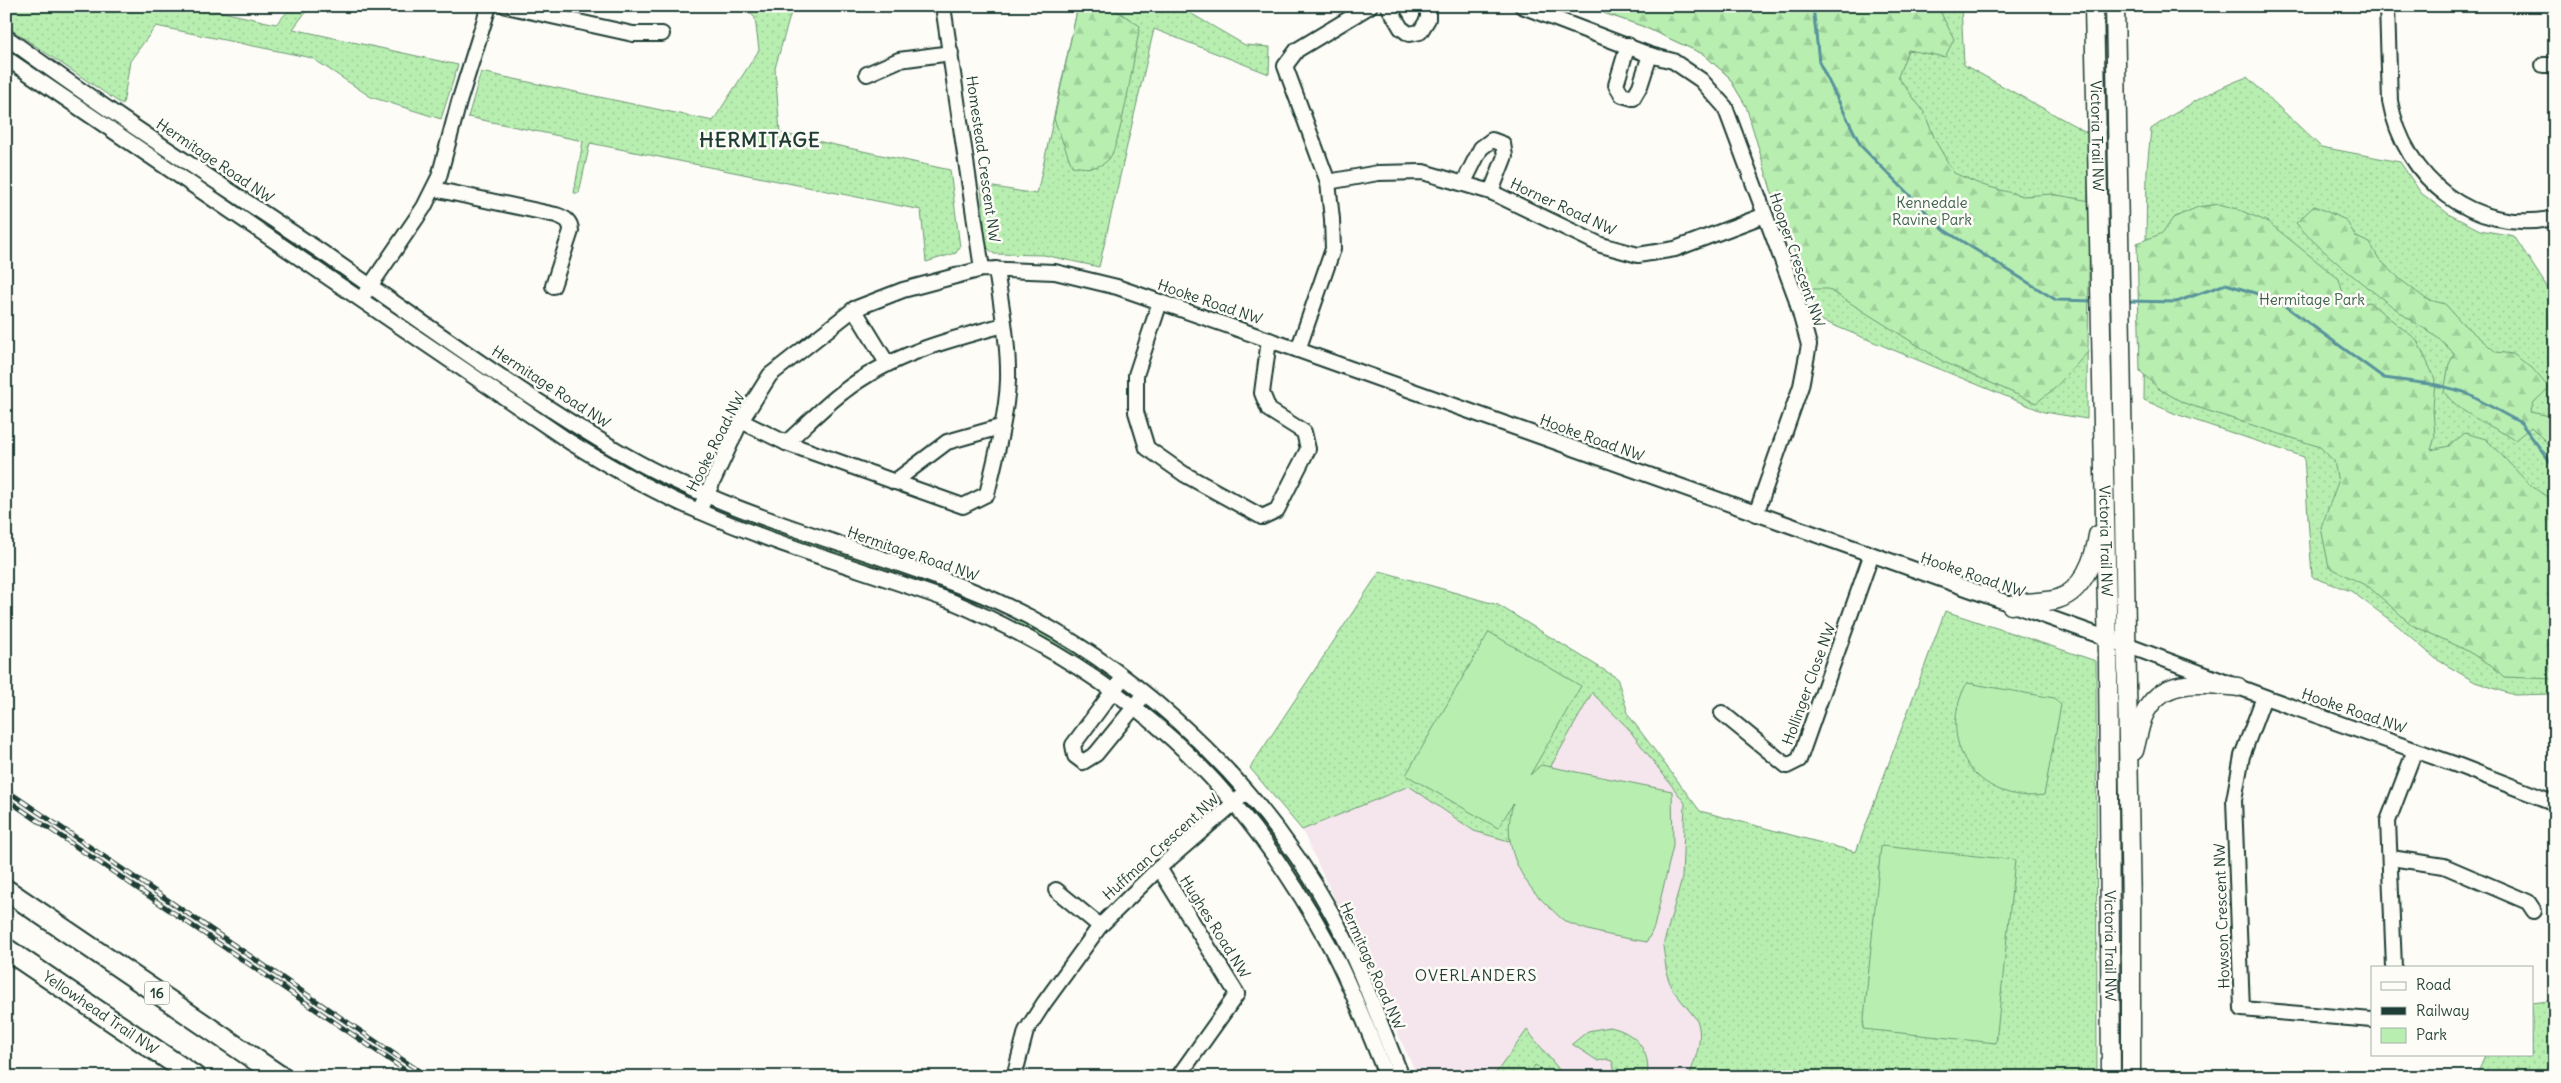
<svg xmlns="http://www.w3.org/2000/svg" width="2561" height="1083" font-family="Delius,sans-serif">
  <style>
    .built { fill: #f4e6ec }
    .green { fill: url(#green-dots); stroke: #6c9672 }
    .forest { fill: url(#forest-firs); stroke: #6c9672 }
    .pitch { fill: #b8efb1; stroke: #6c9672 }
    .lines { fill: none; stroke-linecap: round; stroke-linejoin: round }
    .stream { stroke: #59939b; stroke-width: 3 }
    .minor-casing { stroke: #1f3d34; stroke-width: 18 }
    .major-casing { stroke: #1f3d34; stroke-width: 21 }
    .highway-casing { stroke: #1f3d34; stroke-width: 24 }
    .minor { stroke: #fdfcf7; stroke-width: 14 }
    .major { stroke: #fdfcf7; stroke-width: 18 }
    .highway { stroke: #fdfcf7; stroke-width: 20 }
    .rail-casing { stroke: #1f3d34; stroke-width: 5 }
    .rail { stroke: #fdfcf7; stroke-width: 3; stroke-dasharray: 9; stroke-linecap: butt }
    .labels { text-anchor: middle; stroke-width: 5; stroke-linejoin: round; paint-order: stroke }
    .shield { fill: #fdfcf7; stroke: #62766e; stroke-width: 1 }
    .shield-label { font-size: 14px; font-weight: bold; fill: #1f3d34 }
    .street-label { font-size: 15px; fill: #1f3d34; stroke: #fdfcf7 }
    .park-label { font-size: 15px; fill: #3e614d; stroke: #fdfcf7 }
    .neighbourhood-label { font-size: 16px; letter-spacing: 1px; fill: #1f3d34; stroke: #fdfcf7 }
    .district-label { font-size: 20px; font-weight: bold; letter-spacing: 1px; fill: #1f3d34; stroke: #fdfcf7 }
  </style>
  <defs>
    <pattern id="green-dots" width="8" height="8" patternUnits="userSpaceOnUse" patternTransform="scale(1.25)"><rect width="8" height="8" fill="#b8efb1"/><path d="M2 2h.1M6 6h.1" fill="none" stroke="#9ece99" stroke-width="1.8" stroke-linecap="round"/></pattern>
    <pattern id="forest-firs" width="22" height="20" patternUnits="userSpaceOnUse" patternTransform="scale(1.25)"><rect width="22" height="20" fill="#b8efb1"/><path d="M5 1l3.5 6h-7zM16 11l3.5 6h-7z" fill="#9ece99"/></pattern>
  </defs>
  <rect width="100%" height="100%" fill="#fdfcf7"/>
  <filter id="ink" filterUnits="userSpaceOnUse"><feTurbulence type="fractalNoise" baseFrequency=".02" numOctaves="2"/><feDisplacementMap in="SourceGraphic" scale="10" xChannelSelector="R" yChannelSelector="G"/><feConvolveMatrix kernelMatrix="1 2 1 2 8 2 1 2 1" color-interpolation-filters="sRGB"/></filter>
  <g filter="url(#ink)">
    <polygon class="built" points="1591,693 1627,727 1685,803 1682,878 1663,946 1669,983 1697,1020 1700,1028 1700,1043 1689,1077 1565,1077 1527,1030 1493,1077 1418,1077 1302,830 1409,786 1474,831 1509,841"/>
    <g class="green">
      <polygon points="6,6 196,6 276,24 293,6 310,6 293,29 458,65 441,119 371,97 312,58 156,26 130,61 123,105 6,26"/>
      <polygon points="743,6 799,6 792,9 775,68 780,133 950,170 960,247 956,253 926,262 921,210 590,143 579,193 574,193 583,141 468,117 481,72 713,121 759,50 755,18"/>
      <polygon points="1078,6 1178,6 1245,45 1270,47 1269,74 1154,29 1099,267 1044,255 994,254 986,246 981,185 1037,194"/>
      <polygon points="1583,6 1961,6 1964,65 2088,133 2087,419 2044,412 1818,319 1810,289 1777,210 1748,109 1728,76 1703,54 1642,26"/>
      <polygon points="6,43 354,280 352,284 14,56 6,50"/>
      <path d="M 2247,77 L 2321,147 L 2400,162 L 2421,193 L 2450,215 L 2480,230 L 2514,236 L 2555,299 L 2555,694 L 2514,695 L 2475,682 L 2436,659 L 2398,626 L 2351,591 L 2312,577 L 2304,457 L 2176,414 L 2144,400 L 2147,169 L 2151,129 C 2182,108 2212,90 2247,77 Z"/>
      <path d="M 381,299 L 686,492 L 684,495 C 665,493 646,479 629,469 C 543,422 464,362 383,307 L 378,302 Z"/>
      <polygon points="724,509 960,591 984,603 982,607 730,519 722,513"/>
      <path d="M 1380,571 L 1498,605 L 1617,678 L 1629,716 L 1700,811 L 1856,852 L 1945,611 L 2096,661 L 2097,1077 L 1689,1077 C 1695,1058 1704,1040 1697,1020 L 1672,989 L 1667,975 L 1663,946 L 1682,878 L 1685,803 L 1627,727 L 1592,693 L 1509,841 L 1474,831 L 1409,786 L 1302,830 L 1250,768 Z"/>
      <polygon points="1017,617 1096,664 1104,673 1102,676 1059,648 1014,623"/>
      <path d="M 1148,708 C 1178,718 1206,756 1226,779 L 1224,783 L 1147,710 Z"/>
      <polygon points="1251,809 1258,814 1296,865 1337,934 1335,937 1328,931 1277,848 1248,811"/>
      <polygon points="2555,994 2555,1077 2476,1077 2486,1054 2532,1054 2532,1003 2549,1001"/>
      <path d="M 1609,1027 C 1634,1031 1652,1051 1647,1077 L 1612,1077 L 1615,1071 L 1612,1061 L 1605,1059 L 1598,1061 L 1572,1044 L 1588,1031 Z"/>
      <polygon points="1527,1030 1565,1077 1493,1077"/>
    </g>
    <g class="forest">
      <path d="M 1078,6 L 1115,6 L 1114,9 L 1140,26 C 1135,50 1121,145 1109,159 C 1099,170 1085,168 1072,166 L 1054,119 Z"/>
      <polygon points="1583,6 1930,6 1940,11 1954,39 1945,57 1908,50 1898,77 1924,112 1936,142 1954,173 1982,185 2023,196 2052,194 2090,201 2088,352 2054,389 2036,403 1944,362 1828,289 1810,289 1777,210 1746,106 1728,76 1703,54 1642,26"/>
      <polygon points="2219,204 2237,209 2268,222 2339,279 2344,297 2355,306 2369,302 2417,340 2435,379 2433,409 2435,437 2431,450 2449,446 2465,433 2486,439 2532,487 2555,501 2555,679 2504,677 2491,665 2462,648 2412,625 2369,587 2329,567 2321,528 2338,482 2334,461 2320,447 2184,403 2159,389 2140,371 2137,243 2163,233 2173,218 2198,207"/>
      <path d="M 2314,206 L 2346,220 L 2356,237 L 2370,243 L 2379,259 L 2401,280 L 2426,299 L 2445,304 L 2463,324 L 2496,352 L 2513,354 L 2532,368 L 2549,388 L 2534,402 L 2530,412 L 2555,417 L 2555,458 L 2545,441 L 2531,427 L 2515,440 C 2490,424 2462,416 2444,392 L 2449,364 L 2454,354 C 2441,337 2422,328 2405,316 C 2368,288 2327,258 2296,223 Z"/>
    </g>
    <g class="pitch">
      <path d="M 1489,632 L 1581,686 L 1530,775 L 1541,765 L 1672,791 L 1673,846 L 1654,927 L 1647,942 C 1621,937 1594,934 1569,923 C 1561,920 1555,912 1548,906 C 1519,880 1501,843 1513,804 L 1498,828 L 1406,775 Z"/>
      <path d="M 1967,683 L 2054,698 L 2061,705 L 2044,795 C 1977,804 1934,742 1967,683 Z"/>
      <polygon points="1881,846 2015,860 1996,1043 1863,1029"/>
      <polygon points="1535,1065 1554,1077 1527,1077"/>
    </g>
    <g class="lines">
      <g class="stream">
        <polyline points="1813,6 1819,62 1861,146 1944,230 2056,300 2095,301"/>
        <polyline points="2126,301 2176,302 2226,284 2277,300 2384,378 2437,385 2464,392 2521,423 2555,468"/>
      </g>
      <defs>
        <g id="minor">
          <polyline points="506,6 633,34 662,34"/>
          <polyline points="943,6 982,269"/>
          <polyline points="1388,6 1401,28 1409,34 1420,32 1428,19 1428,6"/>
          <polyline points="1522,6 1650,55 1673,61 1701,80 1725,107 1795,295 1809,345 1801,386 1756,514"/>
          <path d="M 2387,6 L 2390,101 C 2404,179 2474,236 2555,218"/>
          <path d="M 6,37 C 110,113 219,183 326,255 C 424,323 522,395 625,455 C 733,517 853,544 968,589 C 1116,647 1254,773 1331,912 C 1360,965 1379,1022 1402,1077"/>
          <polyline points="1628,45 1616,85 1622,95 1633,98 1640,86 1650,55"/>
          <path d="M 6,58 L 570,442 C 612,468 655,493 701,512 C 782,547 868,571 951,601 C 1127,676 1240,780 1331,948 C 1353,989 1369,1034 1387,1077"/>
          <polyline points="2543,65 2555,65"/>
          <polyline points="867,74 899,60 951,53"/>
          <polyline points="1328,182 1378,173 1423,172 1491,192 1601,245 1638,255 1675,249 1765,215"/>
          <polyline points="1464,182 1481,148 1492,140 1503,144 1505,156 1491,192"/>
          <path d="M 434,189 L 556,215 C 565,218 571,221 571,231 L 553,286"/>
          <polyline points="366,292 424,207 439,177 459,102 489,6"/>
          <polyline points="1160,302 1136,375 1136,412 1147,448 1184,474 1262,517 1277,510 1308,449 1304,432 1269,410 1262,393 1269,340"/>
          <polyline points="854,309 887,363"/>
          <polyline points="1298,350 1333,249 1332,219 1328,182 1285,66 1297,50 1370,6"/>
          <path d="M 741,421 L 786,443 L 963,506 L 987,494 C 995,461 1007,414 1008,380 C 1009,344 1001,305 996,269"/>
          <path d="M 786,443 C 805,426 823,407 843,392 C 890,355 947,340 1004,325"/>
          <polyline points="894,482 947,442 1000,427"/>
          <polyline points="699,511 741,421 770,375 854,309 903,290 982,269 1055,272 1117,287 1298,350 2126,645 2273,700 2457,765 2555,803"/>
          <polyline points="1119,683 1073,745 1075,756 1083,762 1096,754 1140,700"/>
          <polyline points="2264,697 2242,756 2234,800 2242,1009 2372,1020"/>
          <polyline points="1722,713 1787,766 1799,760 1871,556"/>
          <polyline points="2391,858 2444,866 2528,902 2534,911"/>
          <polyline points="1159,868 1237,994 1178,1077"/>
          <polyline points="1056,890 1100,926"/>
          <polyline points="2394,967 2388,821 2415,750"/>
          <polyline points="1014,1077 1026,1031 1044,1003 1100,926 1159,868 1240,798"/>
        </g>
        <g id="major">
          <path id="s1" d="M 2094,6 L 2108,656 L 2111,1077"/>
          <polyline points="2115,6 2131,909 2131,1077"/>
          <path d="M 2011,605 C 2026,602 2043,603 2058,599 C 2083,591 2095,558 2098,535"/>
          <path d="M 2134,751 C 2137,740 2139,728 2143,717 C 2160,676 2202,683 2238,687"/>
        </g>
        <g id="highway">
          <polyline points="6,890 281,1077"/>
          <path id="s2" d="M 6,949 L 195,1077"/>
        </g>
      </defs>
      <use href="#minor" class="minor-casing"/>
      <use href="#major" class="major-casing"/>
      <use href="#highway" class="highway-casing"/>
      <use href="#minor" class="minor"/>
      <use href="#major" class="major"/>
      <use href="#highway" class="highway"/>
      <defs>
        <g id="rail">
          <polyline points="6,790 428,1077"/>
          <polyline points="6,799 415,1077"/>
        </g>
      </defs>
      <use href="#rail" class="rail-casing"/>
      <use href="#rail" class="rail"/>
    </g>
  </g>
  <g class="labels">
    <rect class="shield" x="144.5" y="981.5" width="25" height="23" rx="4"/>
    <g class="shield-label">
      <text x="157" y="998">16</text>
    </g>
    <g class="street-label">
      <text dy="5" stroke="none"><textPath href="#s1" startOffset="130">Victoria Trail NW</textPath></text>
      <text transform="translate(983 159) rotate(82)" y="5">Homestead Crescent NW</text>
      <text transform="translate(215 161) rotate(34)" y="5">Hermitage Road NW</text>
      <text transform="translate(1563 207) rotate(25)" y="5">Horner Road NW</text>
      <text transform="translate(1797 260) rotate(71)" y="5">Hooper Crescent NW</text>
      <text transform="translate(1210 302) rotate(19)" y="5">Hooke Road NW</text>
      <text transform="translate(551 387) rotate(33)" y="5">Hermitage Road NW</text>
      <text transform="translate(1592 438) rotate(20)" y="5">Hooke Road NW</text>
      <text transform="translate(716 442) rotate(-63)" y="5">Hooke Road NW</text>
      <text dy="5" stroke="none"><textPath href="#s1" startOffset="535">Victoria Trail NW</textPath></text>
      <text transform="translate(913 554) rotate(19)" y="5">Hermitage Road NW</text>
      <text transform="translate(1973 575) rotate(19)" y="5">Hooke Road NW</text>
      <text transform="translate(1809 684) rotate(-70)" y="5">Hollinger Close NW</text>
      <text transform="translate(2354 711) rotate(19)" y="5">Hooke Road NW</text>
      <text transform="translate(1161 847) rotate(-42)" y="5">Huffman Crescent NW</text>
      <text transform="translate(2222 916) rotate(-92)" y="5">Howson Crescent NW</text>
      <text transform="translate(1215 927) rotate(58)" y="5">Hughes Road NW</text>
      <text dy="5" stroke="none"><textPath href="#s1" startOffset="940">Victoria Trail NW</textPath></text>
      <text transform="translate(1372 966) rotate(66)" y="5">Hermitage Road NW</text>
      <text dy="5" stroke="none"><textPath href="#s2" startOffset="114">Yellowhead Trail NW</textPath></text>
    </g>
    <g class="park-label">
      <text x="1932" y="208">Kennedale<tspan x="1932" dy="17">Ravine Park</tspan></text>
      <text x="2312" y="305">Hermitage Park</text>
    </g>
    <g class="neighbourhood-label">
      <text x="1476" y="981">OVERLANDERS</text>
    </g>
    <g class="district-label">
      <text x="760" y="147">HERMITAGE</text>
    </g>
  </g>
  <rect width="2561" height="1083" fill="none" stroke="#fdfcf7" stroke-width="25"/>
  <rect x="12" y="12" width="2536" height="1058" fill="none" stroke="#1f3d34" stroke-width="2" filter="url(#ink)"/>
  <rect x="2371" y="966" width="162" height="90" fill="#fdfcf7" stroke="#a4b0a9"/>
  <rect x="2381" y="982" width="25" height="8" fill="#fdfcf7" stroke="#a4b0a9"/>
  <text x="2416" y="990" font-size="15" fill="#1f3d34">Road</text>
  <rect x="2381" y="1007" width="25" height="8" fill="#1f3d34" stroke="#a4b0a9"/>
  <text x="2416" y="1016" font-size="15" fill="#1f3d34">Railway</text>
  <rect x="2381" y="1028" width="25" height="15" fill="#b8efb1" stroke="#a4b0a9"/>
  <text x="2416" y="1040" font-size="15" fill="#1f3d34">Park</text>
</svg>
